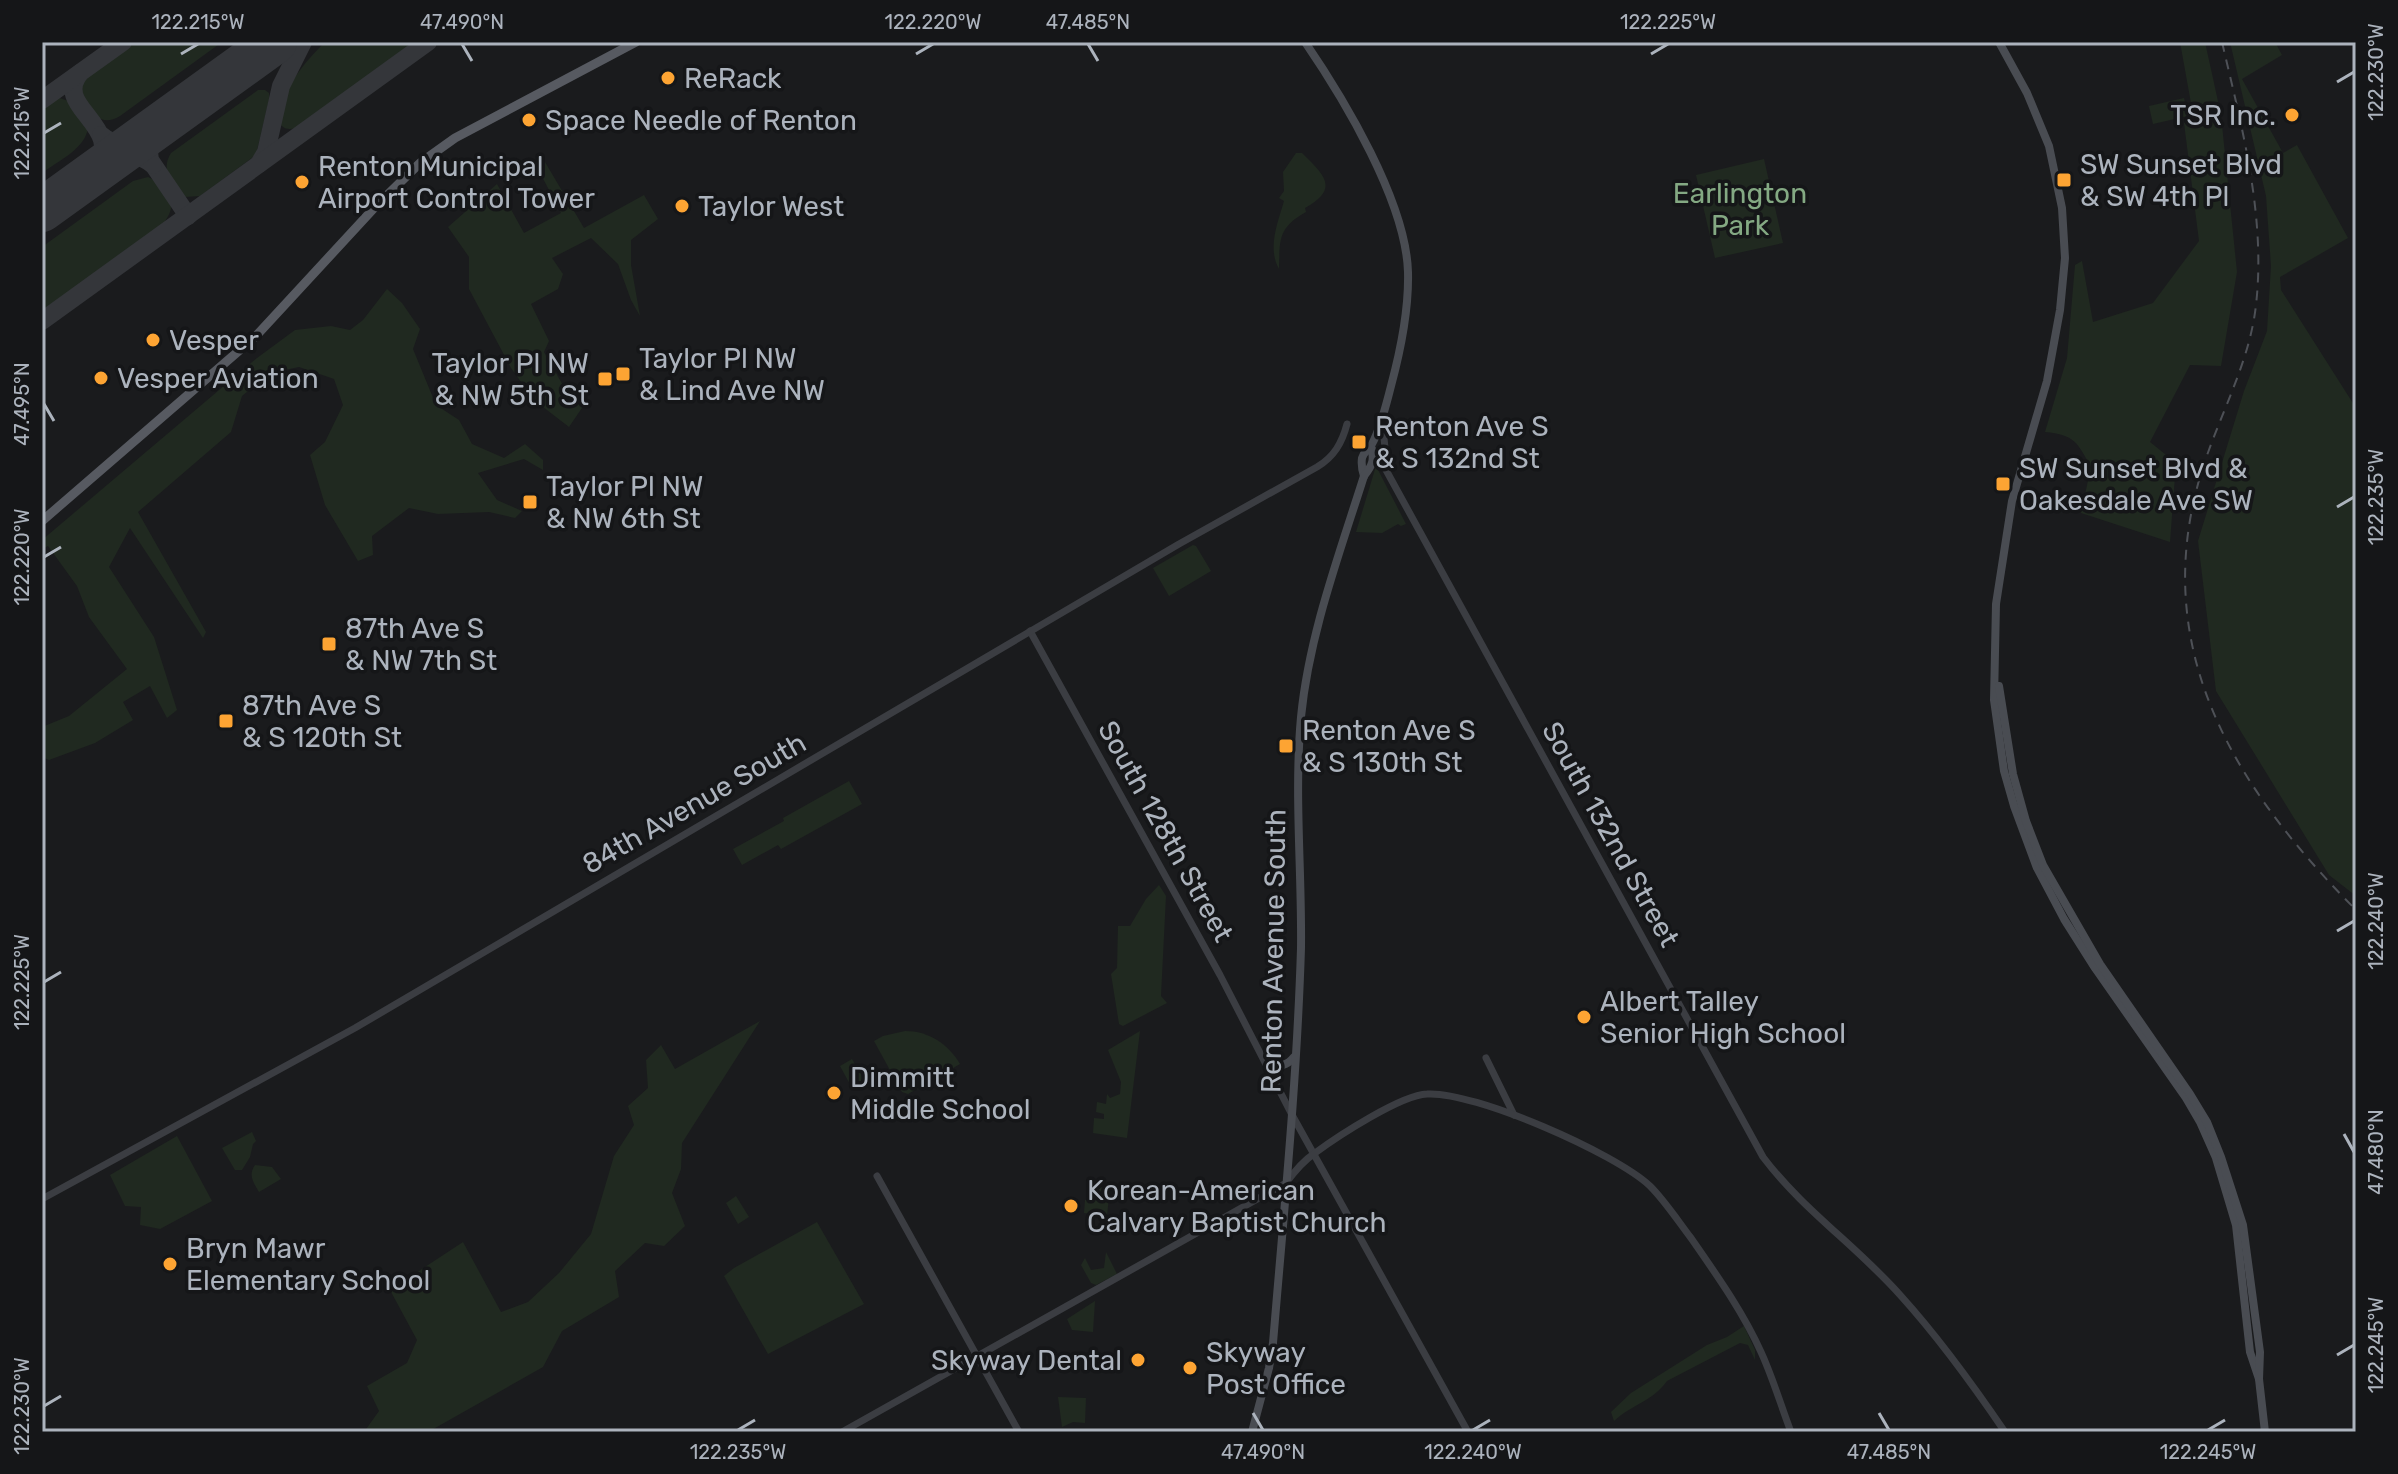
<svg xmlns="http://www.w3.org/2000/svg" width="2398" height="1474" font-family="Rubik,sans-serif">
  <style>
    .green { fill: #202920 }
    .lines { fill: none; stroke-linecap: round; stroke-linejoin: round }
    .taxiway { stroke: #34363a; stroke-width: 18 }
    .runway { stroke: #34363a; stroke-width: 44 }
    .tertiary { stroke: #3b3d42; stroke-width: 7 }
    .secondary { stroke: #494c52; stroke-width: 8 }
    .primary { stroke: #575a61; stroke-width: 9 }
    .rail { stroke: #4e5157; stroke-width: 2; stroke-dasharray: 10 8; stroke-linecap: butt }
    .ticks { fill: none; stroke: #acb3bd; stroke-width: 3 }
    .poi-dot { fill: #fda433; stroke: #151618; stroke-width: 3 }
    .labels { text-anchor: middle; stroke-width: 7; stroke-linejoin: round; paint-order: stroke }
    .poi-label { font-size: 28px; fill: #acb3bd; stroke: #151618; text-anchor: start }
    .park-label { font-size: 28px; fill: #84a983; stroke: #151618 }
    .street-label { font-size: 28px; fill: #acb3bd; stroke: #151618 }
    .neatline { fill: none; stroke: #acb3bd; stroke-width: 3 }
    .ticks-label { font-size: 20px; text-anchor: middle; fill: #acb3bd }
  </style>
  <rect width="100%" height="100%" fill="#1a1b1d"/>
  <g class="green">
    <path d="M 129,42 L 222,42 L 120,116 C 105,125 97,119 88,106 C 84,100 79,95 80,88 C 80,84 82,79 84,75 Z"/>
    <path d="M 325,42 L 415,42 L 296,128 C 287,130 283,129 278,121 C 283,88 302,65 325,42 Z"/>
    <path d="M 2180,42 L 2205,42 L 2221,115 L 2237,272 L 2221,366 L 2190,365 L 2150,442 L 2176,463 L 2170,542 L 2081,513 L 2091,467 C 2077,442 2075,435 2045,432 L 2067,358 L 2075,265 L 2082,261 L 2093,322 L 2153,303 L 2199,241 L 2184,123 L 2194,120 Z"/>
    <polygon points="2230,42 2275,42 2282,55 2242,79 2283,153 2297,145 2348,238 2280,277 2281,290 2356,408 2356,896 2329,875 2216,691 2198,541 2244,391 2267,331 2271,266 2266,196"/>
    <path d="M 258,90 L 265,90 L 269,93 L 269,100 L 256,155 L 200,196 L 185,197 C 172,185 160,170 171,153 Z"/>
    <path d="M 57,97 L 71,102 L 88,128 C 85,149 58,161 42,173 L 42,106 Z"/>
    <polygon points="2184,98 2188,116 2153,124 2149,106"/>
    <path d="M 1296,153 L 1302,153 C 1323,174 1341,188 1305,208 L 1306,212 C 1277,228 1280,241 1279,269 C 1267,248 1278,222 1284,201 L 1279,198 L 1284,191 L 1283,172 Z"/>
    <polygon points="1764,159 1783,243 1715,258 1696,175"/>
    <polygon points="545,162 584,228 644,195 658,219 631,240 631,265 640,316 631,300 618,264 591,238 552,258 563,274 558,289 531,304 549,341 544,352 569,396 584,405 569,427 534,400 511,368 469,289 469,257 448,227 497,184 524,233 561,213 537,167"/>
    <path d="M 148,177 C 157,180 171,197 171,207 C 171,213 166,219 163,225 L 42,312 L 42,247 L 133,181 Z"/>
    <polygon points="387,289 402,303 420,329 413,349 436,405 459,420 472,444 504,458 525,444 543,460 543,470 524,459 478,473 497,500 522,511 515,518 489,512 438,514 409,508 372,536 373,555 358,561 325,505 310,455 325,442 343,405 334,379 299,367 270,373 242,396 231,432 138,512 206,632 203,638 130,528 109,567 154,637 177,710 167,718 150,686 123,702 133,720 95,743 49,760 42,757 42,727 69,716 127,669 89,617 77,586 48,546 42,549 42,540 257,358 295,330 331,326 350,330 363,320"/>
    <polygon points="1376,466 1406,524 1401,526 1398,524 1382,533 1356,532"/>
    <polygon points="1193,545 1196,546 1211,571 1169,596 1153,568"/>
    <polygon points="849,781 862,804 781,849 778,845 742,865 733,849 784,821 783,818"/>
    <polygon points="1159,885 1166,896 1161,996 1167,1003 1123,1026 1119,1024 1111,974 1117,968 1118,926 1130,926 1146,899"/>
    <polygon points="760,1021 682,1143 681,1169 672,1193 685,1226 664,1246 645,1243 615,1271 619,1297 562,1331 543,1367 428,1432 364,1432 379,1411 367,1386 407,1363 417,1340 390,1290 463,1242 501,1312 528,1302 559,1273 591,1234 614,1156 634,1125 628,1106 648,1088 646,1060 661,1045 675,1069"/>
    <path d="M 905,1031 C 929,1031 948,1044 960,1064 L 908,1094 L 902,1092 L 874,1041 L 883,1036 Z"/>
    <polygon points="1140,1031 1127,1138 1093,1133 1094,1118 1104,1119 1104,1114 1096,1112 1097,1102 1106,1104 1107,1094 1110,1098 1120,1094 1121,1082 1108,1050"/>
    <polygon points="852,1059 865,1081 852,1088 840,1066"/>
    <polygon points="252,1132 256,1141 253,1144 250,1157 242,1170 235,1170 222,1148"/>
    <polygon points="177,1136 212,1201 160,1229 140,1225 141,1207 125,1206 110,1175"/>
    <path d="M 255,1165 L 272,1167 L 281,1179 L 259,1192 C 253,1182 248,1175 255,1165 Z"/>
    <polygon points="1090,1186 1110,1188 1107,1216 1084,1213 1085,1200 1092,1197"/>
    <polygon points="736,1196 749,1217 738,1224 726,1203"/>
    <polygon points="817,1222 864,1304 768,1354 724,1276 734,1268"/>
    <polygon points="1106,1252 1117,1274 1096,1285 1091,1283 1081,1265 1085,1258 1091,1270 1104,1268"/>
    <polygon points="1095,1301 1093,1332 1072,1330 1067,1319"/>
    <path d="M 1744,1326 L 1755,1350 L 1755,1360 L 1748,1345 L 1740,1343 L 1667,1381 C 1653,1401 1631,1405 1614,1421 L 1611,1412 L 1631,1393 L 1707,1345 L 1727,1337 Z"/>
    <polygon points="1058,1397 1086,1398 1085,1423 1073,1422 1062,1427"/>
  </g>
  <g class="lines">
    <g class="taxiway">
      <path d="M 80,73 C 51,108 128,125 95,172"/>
      <polyline points="42,100 123,42"/>
      <path d="M 163,123 C 153,134 147,144 150,160 L 188,216"/>
      <path d="M 101,135 C 112,145 126,145 140,140"/>
      <path d="M 110,161 C 127,155 139,153 153,165"/>
      <polyline points="259,164 266,152 281,86 303,42"/>
      <polyline points="42,321 428,42"/>
    </g>
    <polyline class="runway" points="42,210 275,42"/>
    <g class="tertiary">
      <polyline points="1382,419 1387,467"/>
      <path d="M 1372,448 L 1386,470 L 1763,1157 C 1803,1210 1858,1247 1901,1296 C 1939,1338 1973,1385 2005,1432"/>
      <polyline points="1030,631 1220,975 1291,1113 1468,1432"/>
      <polyline points="1486,1058 1514,1115"/>
      <polyline points="877,1176 1019,1432"/>
      <path d="M 42,1199 L 355,1028 L 1179,544 L 1317,467 C 1334,457 1342,443 1347,424"/>
      <path d="M 842,1432 L 1286,1183 C 1294,1172 1303,1161 1315,1153 C 1338,1136 1401,1095 1427,1094 C 1474,1091 1615,1153 1650,1186 C 1665,1201 1678,1221 1691,1238 C 1716,1274 1743,1312 1761,1352 C 1773,1378 1781,1406 1791,1432"/>
    </g>
    <g class="secondary">
      <path d="M 1305,42 C 1344,99 1406,202 1408,272 C 1409,311 1401,349 1391,386 C 1386,405 1381,427 1372,444 C 1369,450 1364,451 1362,458 C 1361,465 1362,470 1364,476"/>
      <polyline points="1999,42 2027,93 2049,146 2062,208 2065,258 2060,310 2047,381 2012,501 1996,604 1994,700 2004,771 2014,806 2037,868 2064,919 2095,968 2186,1098 2200,1122 2216,1158 2236,1225 2250,1352 2259,1379"/>
      <polyline points="1999,686 2013,774 2026,821 2043,865 2100,964 2190,1094 2207,1122 2221,1157 2243,1225 2260,1352 2259,1379 2265,1432"/>
      <path d="M 1267,1065 C 1279,1066 1286,1067 1294,1057"/>
      <path d="M 1252,1432 L 1269,1368 L 1273,1343 C 1284,1211 1297,1080 1301,948 C 1302,871 1294,794 1301,717 C 1309,635 1339,555 1364,476 C 1372,466 1375,460 1371,447"/>
    </g>
    <polyline class="primary" points="42,521 256,336 376,206 420,163 455,138 636,42"/>
    <path class="rail" d="M 2222,42 C 2242,128 2266,216 2256,305 C 2249,368 2214,424 2198,484 C 2151,656 2239,792 2356,910"/>
  </g>
  <path class="ticks" d="M 462,44 L 472,61M 1088,44 L 1098,61M 181,54 L 198,44M 916,54 L 933,44M 1651,54 L 1668,44M 2337,82 L 2354,72M 44,133 L 61,123M 44,404 L 54,421M 2337,507 L 2354,497M 44,557 L 61,547M 2337,931 L 2354,921M 44,982 L 61,972M 2344,1134 L 2354,1152M 2337,1355 L 2354,1345M 44,1406 L 61,1396M 1253,1413 L 1263,1430M 1879,1413 L 1889,1430M 738,1430 L 755,1420M 1473,1430 L 1490,1420M 2208,1430 L 2225,1420"/>
  <g class="poi-dot">
    <circle cx="668" cy="78" r="8"/>
    <circle cx="2292" cy="115" r="8"/>
    <circle cx="529" cy="120" r="8"/>
    <rect x="2056" y="172" width="16" height="16" rx="4"/>
    <circle cx="302" cy="182" r="8"/>
    <circle cx="682" cy="206" r="8"/>
    <circle cx="153" cy="340" r="8"/>
    <rect x="615" y="366" width="16" height="16" rx="4"/>
    <circle cx="101" cy="378" r="8"/>
    <rect x="597" y="371" width="16" height="16" rx="4"/>
    <rect x="1351" y="434" width="16" height="16" rx="4"/>
    <rect x="1995" y="476" width="16" height="16" rx="4"/>
    <rect x="522" y="494" width="16" height="16" rx="4"/>
    <rect x="321" y="636" width="16" height="16" rx="4"/>
    <rect x="218" y="713" width="16" height="16" rx="4"/>
    <rect x="1278" y="738" width="16" height="16" rx="4"/>
    <circle cx="1584" cy="1017" r="8"/>
    <circle cx="834" cy="1093" r="8"/>
    <circle cx="1071" cy="1206" r="8"/>
    <circle cx="170" cy="1264" r="8"/>
    <circle cx="1138" cy="1360" r="8"/>
    <circle cx="1190" cy="1368" r="8"/>
  </g>
  <g class="labels">
    <g class="poi-label">
      <text x="684" y="88">ReRack</text>
      <text x="2276" y="125" text-anchor="end">TSR Inc.</text>
      <text x="545" y="130">Space Needle of Renton</text>
      <text x="2080" y="174">SW Sunset Blvd<tspan x="2080" dy="32">&amp; SW 4th Pl</tspan></text>
      <text x="318" y="176">Renton Municipal<tspan x="318" dy="32">Airport Control Tower</tspan></text>
      <text x="698" y="216">Taylor West</text>
      <text x="169" y="350">Vesper</text>
      <text x="639" y="368">Taylor Pl NW<tspan x="639" dy="32">&amp; Lind Ave NW</tspan></text>
      <text x="589" y="373" text-anchor="end">Taylor Pl NW<tspan x="589" dy="32">&amp; NW 5th St</tspan></text>
      <text x="117" y="388">Vesper Aviation</text>
      <text x="1375" y="436">Renton Ave S<tspan x="1375" dy="32">&amp; S 132nd St</tspan></text>
      <text x="2019" y="478">SW Sunset Blvd &amp;<tspan x="2019" dy="32">Oakesdale Ave SW</tspan></text>
      <text x="546" y="496">Taylor Pl NW<tspan x="546" dy="32">&amp; NW 6th St</tspan></text>
      <text x="345" y="638">87th Ave S<tspan x="345" dy="32">&amp; NW 7th St</tspan></text>
      <text x="242" y="715">87th Ave S<tspan x="242" dy="32">&amp; S 120th St</tspan></text>
      <text x="1302" y="740">Renton Ave S<tspan x="1302" dy="32">&amp; S 130th St</tspan></text>
      <text x="1600" y="1011">Albert Talley<tspan x="1600" dy="32">Senior High School</tspan></text>
      <text x="850" y="1087">Dimmitt<tspan x="850" dy="32">Middle School</tspan></text>
      <text x="1087" y="1200">Korean-American<tspan x="1087" dy="32">Calvary Baptist Church</tspan></text>
      <text x="186" y="1258">Bryn Mawr<tspan x="186" dy="32">Elementary School</tspan></text>
      <text x="1206" y="1362">Skyway<tspan x="1206" dy="32">Post Office</tspan></text>
      <text x="1122" y="1370" text-anchor="end">Skyway Dental</text>
    </g>
    <g class="park-label">
      <text x="1740" y="203">Earlington<tspan x="1740" dy="32">Park</tspan></text>
    </g>
    <g class="street-label">
      <text transform="translate(694 803) rotate(-30)" y="10">84th Avenue South</text>
      <text transform="translate(1166 831) rotate(61)" y="10">South 128th Street</text>
      <text transform="translate(1611 834) rotate(61)" y="10">South 132nd Street</text>
      <text transform="translate(1273 951) rotate(-89)" y="10">Renton Avenue South</text>
    </g>
  </g>
  <rect width="2398" height="1474" fill="none" stroke="#151618" stroke-width="88"/>
  <rect x="44" y="44" width="2310" height="1386" class="neatline"/>
  <g class="ticks-label">
    <text x="198" y="29">122.215°W</text>
    <text x="462" y="29">47.490°N</text>
    <text x="933" y="29">122.220°W</text>
    <text x="1088" y="29">47.485°N</text>
    <text x="1668" y="29">122.225°W</text>
    <text transform="translate(2376 72) rotate(-90)" y="7">122.230°W</text>
    <text transform="translate(22 133) rotate(-90)" y="7">122.215°W</text>
    <text transform="translate(22 404) rotate(-90)" y="7">47.495°N</text>
    <text transform="translate(2376 497) rotate(-90)" y="7">122.235°W</text>
    <text transform="translate(22 557) rotate(-90)" y="7">122.220°W</text>
    <text transform="translate(2376 921) rotate(-90)" y="7">122.240°W</text>
    <text transform="translate(22 982) rotate(-90)" y="7">122.225°W</text>
    <text transform="translate(2376 1152) rotate(-90)" y="7">47.480°N</text>
    <text transform="translate(2376 1345) rotate(-90)" y="7">122.245°W</text>
    <text transform="translate(22 1406) rotate(-90)" y="7">122.230°W</text>
    <text x="738" y="1459">122.235°W</text>
    <text x="1263" y="1459">47.490°N</text>
    <text x="1473" y="1459">122.240°W</text>
    <text x="1889" y="1459">47.485°N</text>
    <text x="2208" y="1459">122.245°W</text>
  </g>
</svg>
